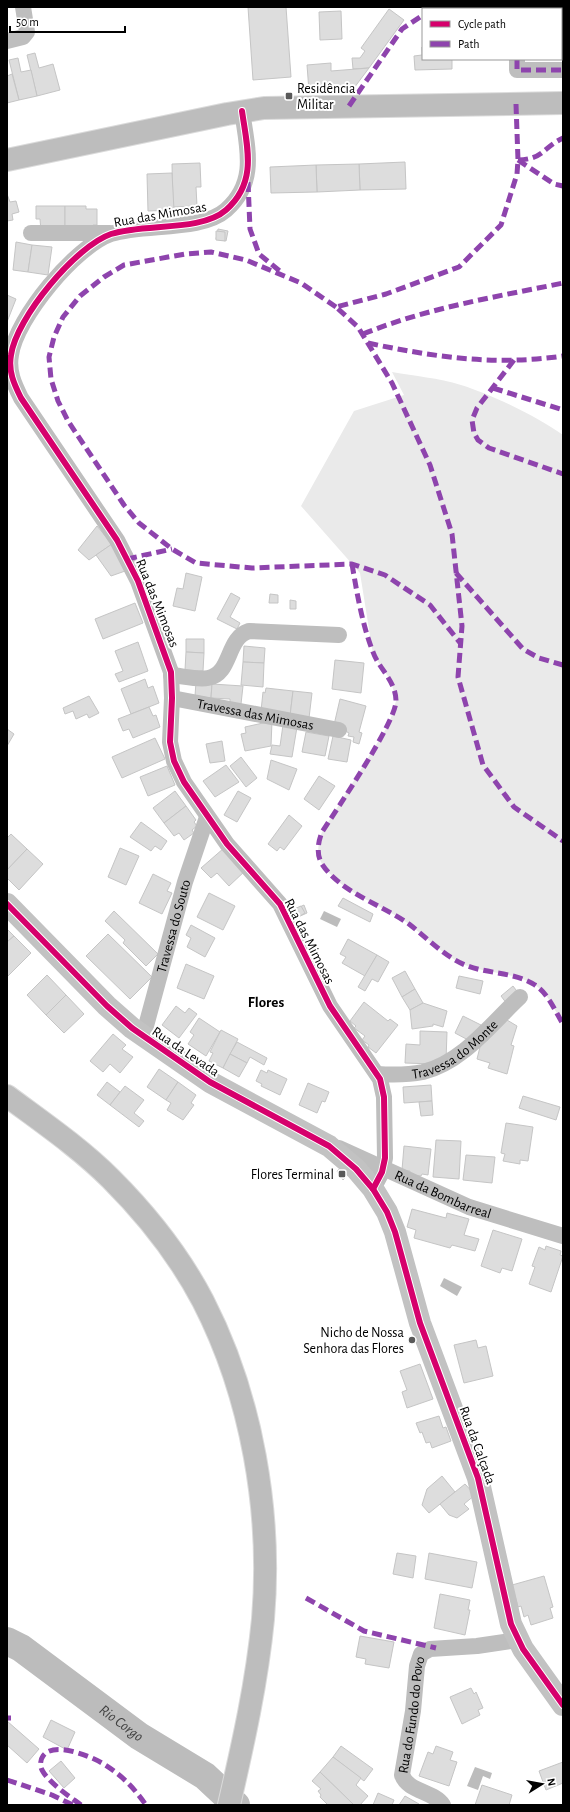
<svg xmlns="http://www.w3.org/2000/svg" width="570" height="1812" font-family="'Alegreya Sans',sans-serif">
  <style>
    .green { fill: #eaeaea }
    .water { fill: #bcbcbc }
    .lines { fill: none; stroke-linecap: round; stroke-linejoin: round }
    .river { stroke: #bcbcbc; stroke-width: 28 }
    .building { fill: #ddd; stroke: #c5c5c5 }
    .primary-casing { stroke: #dbdbdb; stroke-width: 24 }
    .highway-casing { stroke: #dbdbdb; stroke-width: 24 }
    .street { stroke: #bebebe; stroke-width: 16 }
    .secondary { stroke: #c2c2c2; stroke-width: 22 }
    .primary { stroke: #bdbdbd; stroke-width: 22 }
    .highway { stroke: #bdbdbd; stroke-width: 22 }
    .quiet { stroke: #8e44ad; stroke-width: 5; stroke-dasharray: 10 5; stroke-linecap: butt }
    .cycleway-casing { stroke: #fff; stroke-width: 8 }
    .cycleway { stroke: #d6006c; stroke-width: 6 }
    .poi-dot { fill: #595959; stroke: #fff; stroke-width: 1.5 }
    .labels { text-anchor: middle; stroke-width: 4; stroke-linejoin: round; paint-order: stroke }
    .poi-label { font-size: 14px; fill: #000; stroke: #fff; text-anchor: end }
    .street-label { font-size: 14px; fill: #000; stroke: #fff }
    .neighbourhood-label { font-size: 15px; font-weight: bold; fill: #000; stroke: #fff }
    .water-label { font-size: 15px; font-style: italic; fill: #414141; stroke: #fff }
  </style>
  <rect width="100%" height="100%" fill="#fff"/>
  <path class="green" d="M 392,372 C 415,376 438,378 461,385 C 493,395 536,416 563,435 L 563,1024 C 555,1011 548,993 535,985 C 515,972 487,974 465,965 C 444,956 427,938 409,924 C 382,905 340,892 322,864 C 316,854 318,842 322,832 L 389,724 L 396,701 L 391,681 L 373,654 L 360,573 L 301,506 L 354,411 L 404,395 Z"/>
  <g class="water">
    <polygon points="324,911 341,919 337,927 320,919"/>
    <polygon points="444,1278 462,1287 457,1296 440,1286"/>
    <polygon points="475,1767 492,1773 490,1779 483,1776 478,1790 467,1786"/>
  </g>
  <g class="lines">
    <path class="river" id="s1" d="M 7,1641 L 21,1648 L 139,1736 L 205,1776 L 236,1805"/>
  </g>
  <g class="building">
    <polygon points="248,7 286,7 291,77 253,80"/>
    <polygon points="389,9 404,20 369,68 353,69 352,58 360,58 365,51 361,48"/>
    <polygon points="341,11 342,39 320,40 319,12"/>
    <polygon points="422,47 423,59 452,59 452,69 415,70 414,56 422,55"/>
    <polygon points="35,53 39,68 53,64 60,90 37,96 27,55"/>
    <polygon points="18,58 21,72 31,70 37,96 19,100 9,60"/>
    <polygon points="331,63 331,71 369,68 354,88 309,91 307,65"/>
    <polygon points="12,74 19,100 7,103 7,76"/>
    <polygon points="405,162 406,189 360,190 359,164"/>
    <polygon points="200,163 201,187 196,187 197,206 173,207 172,164"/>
    <polygon points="359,164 360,190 317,192 316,165"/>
    <polygon points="316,165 317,192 271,193 270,167"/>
    <polygon points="172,173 174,210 148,211 147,174"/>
    <polygon points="7,194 10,202 16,201 19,212 12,214 13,220 7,221"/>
    <polygon points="36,206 65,206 65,231 41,231 40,219 36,219"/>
    <polygon points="65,206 86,206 86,209 97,209 97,225 93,225 93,231 65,231"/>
    <polygon points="218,229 228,231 226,241 216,239"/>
    <polygon points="216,231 225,232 225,241 216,240"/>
    <polygon points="16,242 32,245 28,272 13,270"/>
    <polygon points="32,245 52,247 48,275 28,272"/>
    <polygon points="7,295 16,299 7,322"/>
    <polygon points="97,526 112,544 89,560 78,550"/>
    <polygon points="112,544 128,570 111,576 96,555"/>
    <polygon points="186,573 202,577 195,611 173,606 177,588 183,589"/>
    <polygon points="231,593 240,598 230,617 240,623 237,629 217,619"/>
    <polygon points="270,594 278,595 278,603 269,603"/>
    <polygon points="290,600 296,601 296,609 290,609"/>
    <polygon points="135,603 143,623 103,639 95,619"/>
    <polygon points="186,639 204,639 204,653 186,652"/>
    <polygon points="138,642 148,671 119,682 115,674 123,671 115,651"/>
    <polygon points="244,646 265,648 264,663 243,662"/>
    <polygon points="186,652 204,653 203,671 185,670"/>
    <polygon points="335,660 364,663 361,693 332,689"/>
    <polygon points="243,662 264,663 263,687 241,685"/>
    <polygon points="145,679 148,688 153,686 159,703 131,714 121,689"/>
    <polygon points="196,682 212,684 211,698 195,696"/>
    <polygon points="212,684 243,686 241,704 230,703 230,699 211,698"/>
    <polygon points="266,688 293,691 290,716 261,711 263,692 265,693"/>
    <polygon points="293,691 312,693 309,718 290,716"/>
    <polygon points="89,696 99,713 89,718 87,714 76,719 73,711 65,714 63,708"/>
    <polygon points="340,699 366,706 359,732 362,733 359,744 353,742 354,737 348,736 349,733 334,725"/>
    <polygon points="149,707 153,716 156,715 160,727 133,738 129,729 123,731 118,719"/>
    <polygon points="272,721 271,746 245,751 241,734 246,733 245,727"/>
    <polygon points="283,725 297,727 292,757 270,754 272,745 280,746"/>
    <polygon points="7,729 14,734 7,746"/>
    <polygon points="306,732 329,736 325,756 302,752"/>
    <polygon points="333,736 351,740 347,762 328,759"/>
    <polygon points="155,738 165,759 122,778 112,757"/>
    <polygon points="222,741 225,761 210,763 206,744"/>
    <polygon points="241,757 257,778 246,787 230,766"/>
    <polygon points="271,760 297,769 289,790 267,779"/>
    <polygon points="226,765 239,782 215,797 203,781"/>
    <polygon points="167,766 175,785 148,796 140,777"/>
    <polygon points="319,776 335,786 319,810 304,799"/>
    <polygon points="175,791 186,806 164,823 153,808"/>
    <polygon points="238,791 251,798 237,822 224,815"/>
    <polygon points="186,806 196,820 194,822 197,826 192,830 194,833 184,840 179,833 174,836 164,823"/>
    <polygon points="289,815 302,826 284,850 280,847 277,851 268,844"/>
    <polygon points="141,822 167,841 161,850 155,846 151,851 130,837"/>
    <polygon points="11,834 27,849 7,870 7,838"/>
    <polygon points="120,848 139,856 126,885 108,877"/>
    <polygon points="224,848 245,871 229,886 217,873 211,878 201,868"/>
    <polygon points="27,849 43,864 19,890 7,878 7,870"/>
    <polygon points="153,874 171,883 167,891 172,893 162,914 139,903"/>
    <polygon points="209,893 235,906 223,930 197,917"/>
    <polygon points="343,898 373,914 370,922 338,906"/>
    <polygon points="304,905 307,913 298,917 295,909"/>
    <polygon points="301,906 305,913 298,917 294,909"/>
    <polygon points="114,911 158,954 146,966 123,943 125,940 105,921"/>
    <polygon points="191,925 215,938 205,957 187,947 191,938 186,935"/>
    <polygon points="7,929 14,936 7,942"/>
    <polygon points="108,934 152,977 130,999 86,956"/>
    <polygon points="14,936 31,953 7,977 7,942"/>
    <polygon points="348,939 377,955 365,976 342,963 346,957 340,954"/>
    <polygon points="377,955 389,962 378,982 372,979 365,991 358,987"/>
    <polygon points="186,964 214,976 204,999 177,988"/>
    <polygon points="405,971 415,989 402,997 392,978"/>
    <polygon points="47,975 66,995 46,1015 27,995"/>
    <polygon points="459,976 483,981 480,994 456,988"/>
    <polygon points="513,986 519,994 507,1004 501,996"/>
    <polygon points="415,989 423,1003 410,1010 402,997"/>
    <polygon points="66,995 84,1014 64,1033 46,1015"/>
    <polygon points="364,1002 388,1021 390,1019 398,1025 376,1053 368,1047 369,1045 362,1040 365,1036 354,1028 356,1026 350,1021"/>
    <polygon points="423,1003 447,1011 443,1027 433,1024 433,1026 412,1029 410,1010"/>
    <polygon points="176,1006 185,1013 189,1008 197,1014 179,1038 162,1025"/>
    <polygon points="463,1016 481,1025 470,1041 455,1033"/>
    <polygon points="502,1017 517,1026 511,1045 514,1046 507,1074 488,1068 490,1063 477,1059 482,1039 487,1041"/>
    <polygon points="199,1018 220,1032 206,1056 188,1044 194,1035 190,1032"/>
    <polygon points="221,1030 238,1039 223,1068 209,1061 213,1053 210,1052"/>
    <polygon points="420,1031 447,1032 446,1061 434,1064 405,1063 406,1044 420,1045"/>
    <polygon points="113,1034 126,1045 122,1049 133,1057 120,1073 110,1064 103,1072 90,1061"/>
    <polygon points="237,1042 267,1058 264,1065 250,1057 247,1063 230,1054"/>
    <polygon points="230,1054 247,1063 239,1077 223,1068"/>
    <polygon points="159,1069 178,1082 166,1100 147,1087"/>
    <polygon points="261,1070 267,1073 268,1070 287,1079 280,1095 261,1086 262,1084 256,1081"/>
    <polygon points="107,1082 120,1092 110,1105 97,1095"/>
    <polygon points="178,1082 196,1095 191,1103 194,1105 183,1120 167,1110 171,1103 166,1100"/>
    <polygon points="308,1083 329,1092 325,1102 322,1101 317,1113 299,1105"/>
    <polygon points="431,1085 432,1101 404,1103 403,1087"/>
    <polygon points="125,1086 144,1100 134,1113 144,1121 139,1127 110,1105"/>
    <polygon points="523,1096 560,1107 556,1120 519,1108"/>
    <polygon points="432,1101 433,1115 421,1116 419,1102"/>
    <polygon points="506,1123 533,1127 528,1161 520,1160 520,1164 503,1161 505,1154 501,1153"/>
    <polygon points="436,1140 461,1141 459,1179 433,1177"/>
    <polygon points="404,1146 431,1149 428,1175 422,1174 421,1176 409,1175 410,1171 402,1170"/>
    <polygon points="466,1155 495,1157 492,1183 463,1180"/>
    <polygon points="340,1168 346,1177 343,1180 337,1171"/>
    <polygon points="412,1209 446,1218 447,1213 469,1219 464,1235 479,1239 475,1251 452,1245 450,1248 414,1238 416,1230 407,1227"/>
    <polygon points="493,1230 522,1239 512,1271 502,1268 500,1273 481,1266"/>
    <polygon points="546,1246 561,1251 560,1255 563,1256 551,1292 529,1284 535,1267 532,1266 539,1247 545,1250"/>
    <polygon points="476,1340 478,1348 486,1346 493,1376 464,1383 454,1345"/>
    <polygon points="420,1364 433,1399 407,1408 402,1392 407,1390 400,1371"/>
    <polygon points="439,1416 443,1428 446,1427 451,1441 432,1448 430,1442 426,1443 422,1432 420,1433 416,1423"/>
    <polygon points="442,1476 455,1492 429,1513 422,1505 427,1489"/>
    <polygon points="465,1484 475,1495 464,1504 469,1509 457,1518 449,1515 440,1504"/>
    <polygon points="397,1553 416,1556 413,1578 393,1574"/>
    <polygon points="429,1553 477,1562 472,1588 425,1579"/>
    <polygon points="544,1576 553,1607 550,1608 553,1618 531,1625 528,1615 524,1617 521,1606 518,1607 512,1585"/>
    <polygon points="440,1594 470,1600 468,1610 470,1610 465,1635 434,1628"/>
    <polygon points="360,1636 394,1642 389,1668 365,1664 366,1659 356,1657"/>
    <polygon points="471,1688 474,1694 476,1692 483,1708 478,1710 480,1715 462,1724 450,1697"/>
    <polygon points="51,1720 75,1732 67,1750 43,1737"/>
    <polygon points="7,1721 39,1749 27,1763 7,1745"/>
    <polygon points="341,1746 373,1769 364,1781 333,1757"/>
    <polygon points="436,1746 453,1752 450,1760 457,1762 449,1786 419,1776 428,1752 433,1754"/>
    <polygon points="333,1757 361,1778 356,1785 368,1796 360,1805 354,1805 320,1772"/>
    <polygon points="61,1761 75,1778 64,1788 49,1771"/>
    <polygon points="563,1762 563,1783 546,1790 539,1771"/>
    <polygon points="320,1772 354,1805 328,1805 320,1797 321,1795 318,1791 321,1789 312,1781"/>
    <polygon points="482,1785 512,1795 509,1805 475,1805"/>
    <polygon points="378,1793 394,1800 392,1805 373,1805"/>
    <polygon points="405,1796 419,1804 419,1805 399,1805"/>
  </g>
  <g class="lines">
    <defs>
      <polyline id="primary" points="7,160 227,114 264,108 563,103"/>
      <path id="highway" d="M 7,1096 C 42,1122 80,1148 111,1179 C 146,1214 180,1257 203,1301 C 252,1396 272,1513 263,1619 C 257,1682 243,1744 229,1805"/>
    </defs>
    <use href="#primary" class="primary-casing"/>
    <use href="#highway" class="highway-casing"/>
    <g class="street">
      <polyline points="518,9 518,7"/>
      <polyline points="7,41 23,37 27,32 23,7"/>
      <polyline points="517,59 517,70 563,70"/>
      <path d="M 242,111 C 247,147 258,182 226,210 C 201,232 144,223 111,234 C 76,246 16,318 11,355 C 8,371 14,384 21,398 L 117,540 L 138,581 L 171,672 L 172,698 L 170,742 L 174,761 L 184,782 L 227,844 L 280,904 L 330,1006 L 380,1079 L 384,1097 L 385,1158 L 382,1172 L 373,1189"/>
      <polyline points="31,233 110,233"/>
      <path d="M 171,675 C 183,676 197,680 208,678 C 232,674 226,638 249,631 L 339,635"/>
      <path id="s2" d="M 172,698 L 339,730"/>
      <path id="s3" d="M 143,1037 L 185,882 L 207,817"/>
      <path id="s4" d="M 377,1074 C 393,1075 408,1075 423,1072 C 463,1062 491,1024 520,997"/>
      <path id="s5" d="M 339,1148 L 469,1207 L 563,1236"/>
      <path id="s6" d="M 443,1805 C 434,1791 408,1792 402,1775 L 413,1711 L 417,1666 L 421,1654 L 430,1649 L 477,1646 L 517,1640"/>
    </g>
    <polyline class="secondary" points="7,904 107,1006 132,1028 210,1082 329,1146 356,1169 373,1189 387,1212 395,1232 420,1323 478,1478 511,1624 523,1649 563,1705"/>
    <use href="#primary" class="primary"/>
    <use href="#highway" class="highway"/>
    <g class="quiet">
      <polyline points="431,9 433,7"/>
      <polyline points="518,9 518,7"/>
      <polyline points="517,59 517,70 563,70"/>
      <polyline points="516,104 518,160 517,174 501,225 459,267 386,294 336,307 358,327 392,383 430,465 452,534 462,626 458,677 483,765 514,807 563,841"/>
      <polyline points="349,106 402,29 423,15"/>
      <polyline points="518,160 554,184 563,186"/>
      <path d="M 518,160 C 544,159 542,148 563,138"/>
      <polyline points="248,182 250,229 259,254 281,272"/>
      <polyline points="336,307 301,283 246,260 211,252 185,254 124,265 104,277 80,296 63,317 54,337 49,357 51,379 58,401 68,421 124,505 139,523 172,549 196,563 252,568 352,564 385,575 430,605 461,644"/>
      <path d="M 363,334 C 427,308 495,297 563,283"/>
      <path d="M 368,343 C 434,357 495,366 563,356"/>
      <polyline points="514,360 477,408 472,420 474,433 478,440 489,448 563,474"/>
      <polyline points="493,388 563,410"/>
      <polyline points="127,559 172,549"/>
      <path d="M 352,564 C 357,593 362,624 373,652 C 379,669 396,681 396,701 C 396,722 337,809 322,832 C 318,842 316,854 322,864 C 340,892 382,905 409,924 C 427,938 444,956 465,965 C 487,974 515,972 535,985 C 548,993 555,1011 563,1024"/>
      <polyline points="456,573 523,649 539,658 563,665"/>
      <polyline points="306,1598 364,1631 436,1648"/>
      <polyline points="7,1718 11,1718"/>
      <polyline points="7,1780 52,1795 73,1805"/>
      <path d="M 81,1805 C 69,1796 49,1783 42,1770 C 40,1766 40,1760 43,1756 C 53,1741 90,1756 102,1763 C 121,1774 134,1788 146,1805"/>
    </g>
    <defs>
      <g id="cycleway">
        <path d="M 242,111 C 247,147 258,182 226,210 C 201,232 144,223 111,234 C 76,246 16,318 11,355 C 8,371 14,384 21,398 L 117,540 L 138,581 L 171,672 L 172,698 L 170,742 L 174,761 L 184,782 L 227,844 L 280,904 L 330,1006 L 380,1079 L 384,1097 L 385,1158 L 382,1172 L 373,1189"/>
        <polyline points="7,904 107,1006 132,1028 210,1082 329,1146 356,1169 373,1189 387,1212 395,1232 420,1323 478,1478 511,1624 523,1649 563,1705"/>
      </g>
    </defs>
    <use href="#cycleway" class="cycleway-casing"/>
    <use href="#cycleway" class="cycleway"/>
  </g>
  <g class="poi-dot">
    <rect x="285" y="92" width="8" height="8" rx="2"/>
    <rect x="338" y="1170" width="8" height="8" rx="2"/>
    <circle cx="412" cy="1340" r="4"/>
  </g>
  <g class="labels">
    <g class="poi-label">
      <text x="297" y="93" text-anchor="start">Residência<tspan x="297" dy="16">Militar</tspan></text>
      <text x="334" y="1179">Flores Terminal</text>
      <text x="404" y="1337">Nicho de Nossa<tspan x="404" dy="16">Senhora das Flores</tspan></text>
    </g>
    <g class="street-label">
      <text transform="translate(160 214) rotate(-10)" y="5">Rua das Mimosas</text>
      <text transform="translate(158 603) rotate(68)" y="5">Rua das Mimosas</text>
      <text dy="5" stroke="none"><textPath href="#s2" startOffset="85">Travessa das Mimosas</textPath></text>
      <text dy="5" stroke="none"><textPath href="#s3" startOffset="115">Travessa do Souto</textPath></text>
      <text transform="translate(310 941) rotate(63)" y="5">Rua das Mimosas</text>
      <text dy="5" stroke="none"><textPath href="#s4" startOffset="85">Travessa do Monte</textPath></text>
      <text transform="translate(186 1051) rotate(34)" y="5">Rua da Levada</text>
      <text dy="5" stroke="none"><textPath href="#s5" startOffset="114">Rua da Bombarreal</textPath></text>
      <text transform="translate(478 1445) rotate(70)" y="5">Rua da Calçada</text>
      <text dy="5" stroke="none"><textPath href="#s6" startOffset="113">Rua do Fundo do Povo</textPath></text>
    </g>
    <g class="neighbourhood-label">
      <text x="266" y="1007">Flores</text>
    </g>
    <g class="water-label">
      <text dy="5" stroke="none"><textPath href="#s1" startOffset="141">Rio Corgo</textPath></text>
    </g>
  </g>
  <rect width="570" height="1812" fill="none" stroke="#000000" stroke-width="16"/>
  <rect x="422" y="8" width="140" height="52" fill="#ffffff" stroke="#999999"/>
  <rect x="430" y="21" width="20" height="6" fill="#d6006c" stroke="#999999"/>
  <text x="458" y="28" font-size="12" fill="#000000">Cycle path</text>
  <rect x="430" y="41" width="20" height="6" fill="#8e44ad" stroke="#999999"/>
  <text x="458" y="48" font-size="12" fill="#000000">Path</text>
  <g transform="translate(542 1784) rotate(79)" stroke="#ffffff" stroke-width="3" paint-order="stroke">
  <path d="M0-3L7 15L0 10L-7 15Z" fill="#000000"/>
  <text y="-6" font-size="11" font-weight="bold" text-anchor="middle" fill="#000000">N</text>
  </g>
  <path d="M10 26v6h115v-6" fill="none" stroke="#000000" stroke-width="2"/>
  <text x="16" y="26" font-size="12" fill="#000000" stroke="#ffffff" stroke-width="3" paint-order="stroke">50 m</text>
</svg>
